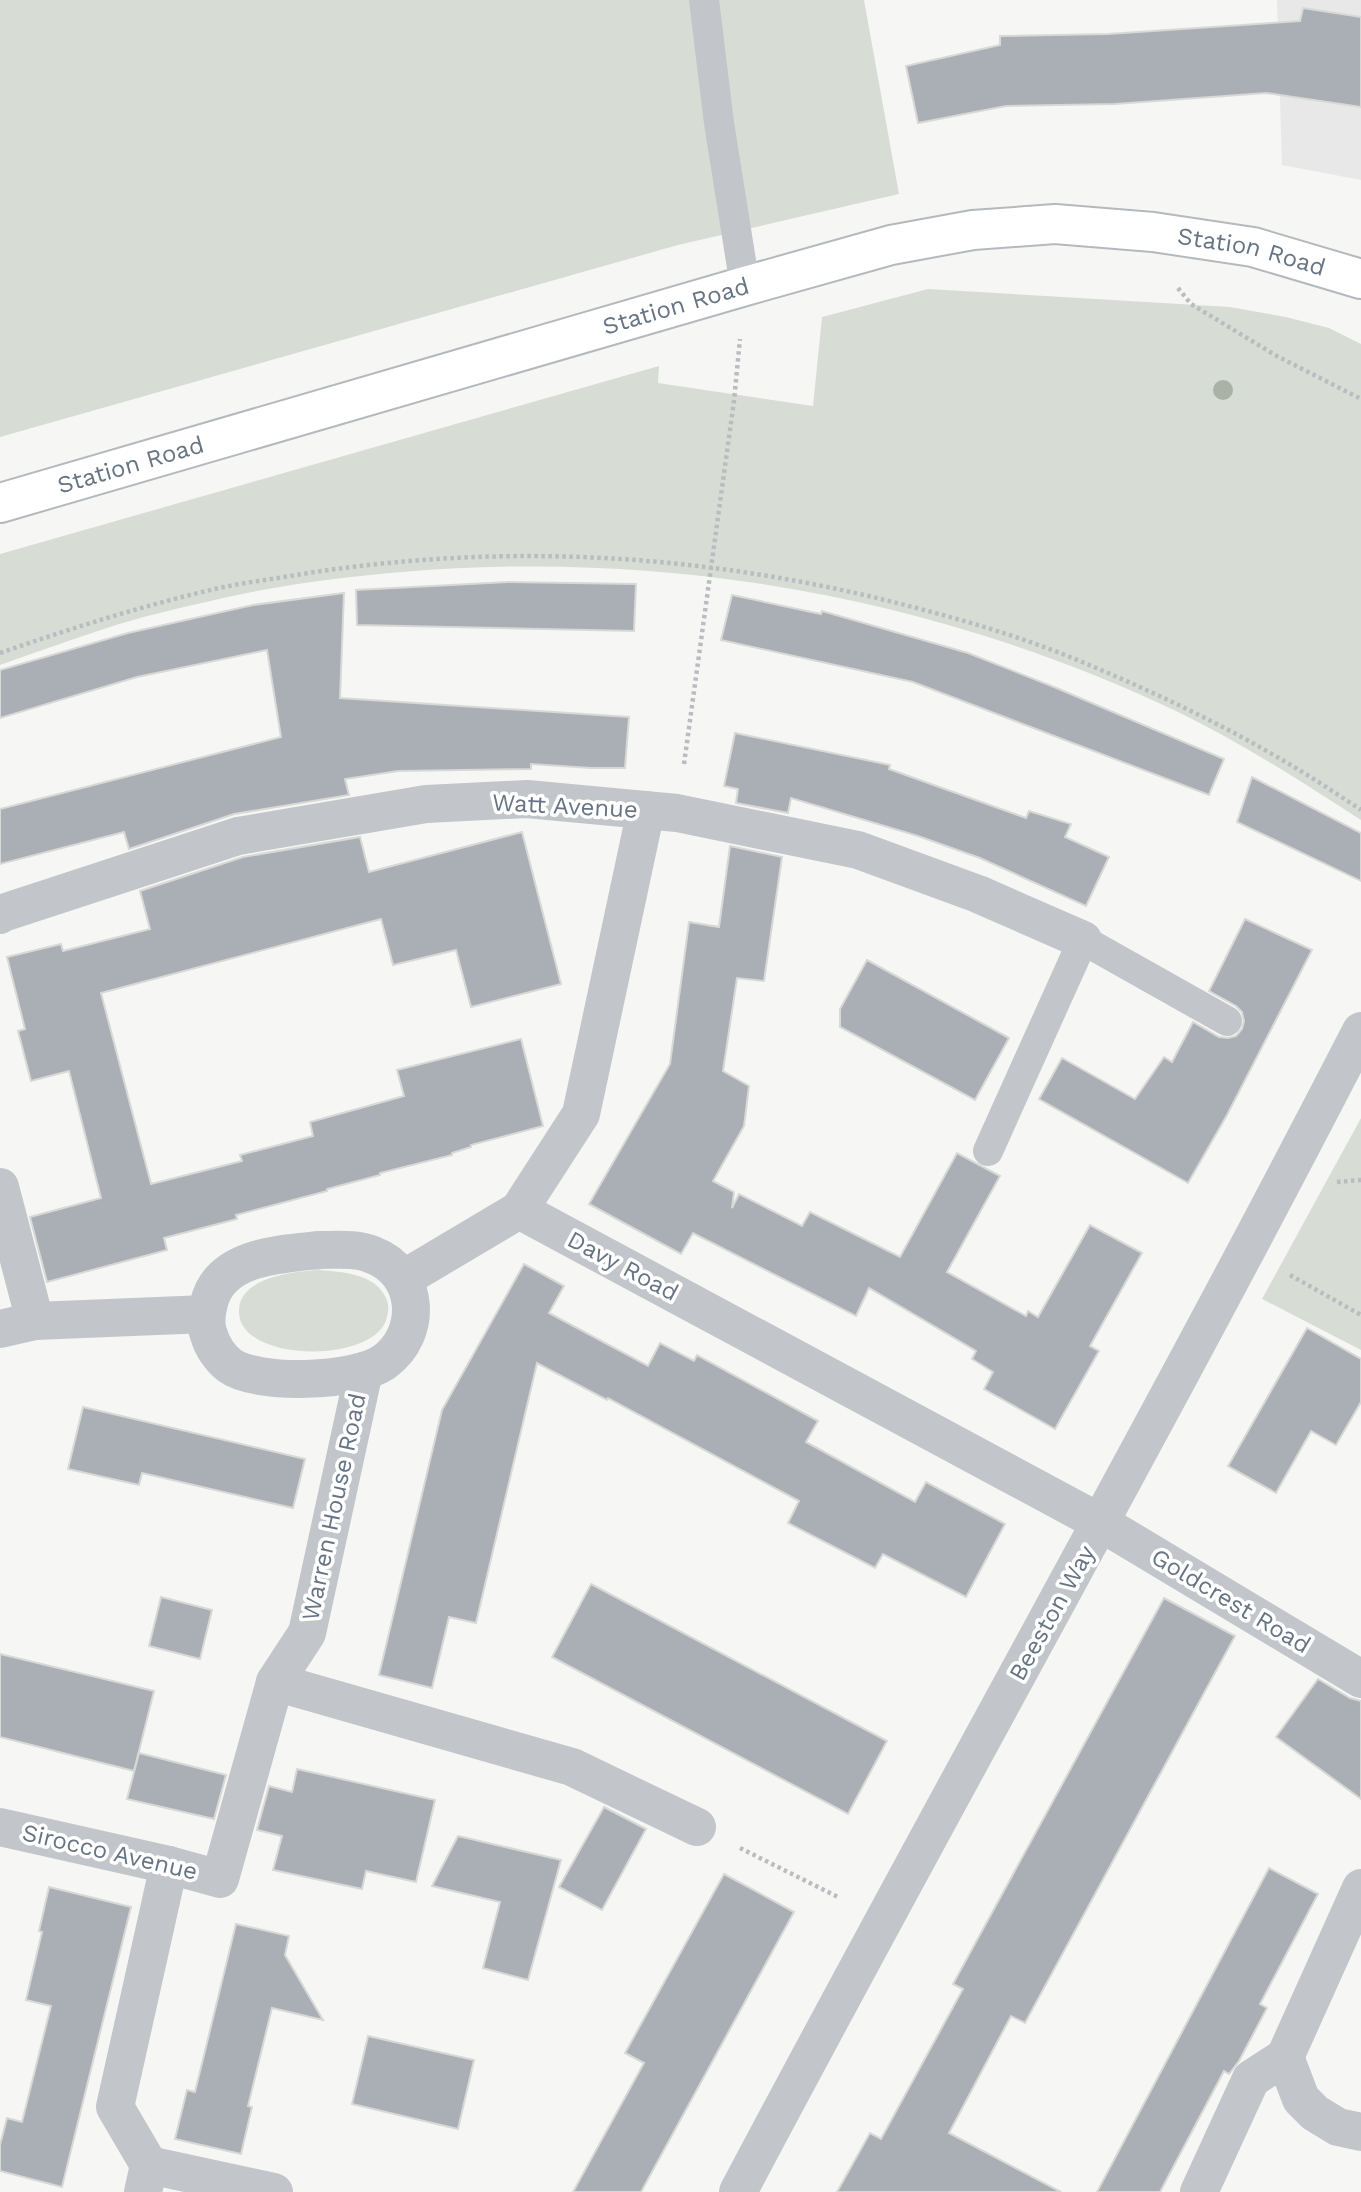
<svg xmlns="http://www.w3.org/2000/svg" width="1361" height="2192" font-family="'Work Sans',sans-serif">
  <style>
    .built { fill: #e7e8e7 }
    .green { fill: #d7ddd5 }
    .building { fill: #a9afb5; stroke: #d8d8d6; stroke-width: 2 }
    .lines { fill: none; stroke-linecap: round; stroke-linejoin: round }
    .secondary-casing { stroke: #b5b9bd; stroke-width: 42 }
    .path { stroke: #babcbf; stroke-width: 4.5; stroke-dasharray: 3.5 3.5; stroke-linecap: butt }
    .lane { stroke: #c2c5c9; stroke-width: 30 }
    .street { stroke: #c2c5c9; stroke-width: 38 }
    .secondary { stroke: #fff; stroke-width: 38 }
    .tree { fill: #a8b3a5 }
    .labels { text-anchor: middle; stroke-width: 7; stroke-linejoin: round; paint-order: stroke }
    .street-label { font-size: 24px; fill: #677483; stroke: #fff }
  </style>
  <rect width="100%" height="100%" fill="#f6f7f4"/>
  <polygon class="built" points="1277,0 1361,0 1361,180 1282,165"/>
  <g class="green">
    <polygon points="0,0 864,0 899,194 678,245 0,437"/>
    <path d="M 928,289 L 1230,307 L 1286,317 L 1329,328 L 1361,344 L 1361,820 C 1301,781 1240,742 1176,711 C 936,597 667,549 403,572 C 342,577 279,585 219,599 C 180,608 139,617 101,630 C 67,641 34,653 0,665 L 0,554 L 659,366 L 658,383 L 813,406 L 822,317 Z"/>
    <polygon points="1361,1118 1361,1350 1262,1299"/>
    <path d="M 319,1270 C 342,1272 373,1273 385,1296 C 389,1303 389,1310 387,1317 C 377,1365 236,1363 239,1310 C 239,1304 241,1299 244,1295 C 257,1276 297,1271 319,1270 Z"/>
  </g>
  <g class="building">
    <polygon points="1303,8 1361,17 1361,107 1266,93 1115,104 1006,106 918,123 906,66 1000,45 1000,36 1108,34 1300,21"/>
    <polygon points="508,582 636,584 634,631 357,625 356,590"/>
    <polygon points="344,593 340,698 629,717 625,768 591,768 531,764 531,769 398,771 345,779 349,795 234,814 129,849 124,832 0,864 0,809 281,737 267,650 137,677 0,718 0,670 128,633 253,605"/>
    <polygon points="732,595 821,614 822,611 968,653 1054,687 1224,759 1209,795 913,682 721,640"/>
    <polygon points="735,733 890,765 889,769 1026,818 1029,811 1071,824 1065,837 1109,857 1086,906 980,858 918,836 791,798 788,813 736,803 738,789 724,786"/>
    <polygon points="1252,777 1361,833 1361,881 1237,822"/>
    <polygon points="522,832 561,984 471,1007 456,950 393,965 381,919 101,993 151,1184 242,1161 240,1155 313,1136 310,1122 404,1096 397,1070 521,1039 543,1126 471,1145 471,1147 452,1153 452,1155 380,1173 380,1175 327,1189 327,1191 236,1215 237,1219 164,1238 167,1250 47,1282 30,1217 101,1198 69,1071 31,1081 18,1031 25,1029 7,957 61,944 63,951 150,929 140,891 243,857 360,837 369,872"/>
    <polygon points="730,846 782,857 764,981 737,978 723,1071 749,1086 744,1126 713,1181 734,1192 732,1208 739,1194 802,1226 810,1212 900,1257 957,1153 1000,1176 947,1272 1026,1316 1028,1311 1038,1317 1090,1225 1142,1253 1090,1346 1099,1351 1055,1429 984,1389 993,1372 972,1359 976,1351 869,1288 856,1316 693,1233 681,1254 589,1204 670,1064 689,922 719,927"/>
    <polygon points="1245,919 1312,950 1227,1115 1188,1183 1039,1099 1062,1058 1135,1099 1164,1057 1172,1062 1193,1022 1219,1037 1228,1038 1236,1036 1242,1029 1244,1021 1242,1012 1236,1006 1209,991"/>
    <polygon points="867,960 1009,1038 975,1100 840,1027 840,1009"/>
    <polygon points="524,1264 564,1286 549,1313 648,1366 660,1343 694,1361 697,1355 818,1421 806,1442 915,1502 926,1482 1005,1524 966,1597 883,1554 875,1568 788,1523 799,1501 608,1398 607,1400 537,1363 476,1623 449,1617 432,1688 379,1675 442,1410"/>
    <polygon points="1307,1328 1361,1359 1361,1402 1336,1445 1311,1431 1276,1493 1228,1466"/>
    <polygon points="83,1407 305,1459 293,1508 142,1473 139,1485 68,1469"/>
    <polygon points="591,1584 887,1741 848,1814 552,1657"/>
    <polygon points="161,1597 212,1610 200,1659 149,1646"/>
    <polygon points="1164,1598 1235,1636 1025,2023 1011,2016 949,2133 1061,2192 837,2192 870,2133 881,2139 963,1989 953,1984"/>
    <polygon points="0,1654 154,1691 134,1771 0,1737"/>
    <polygon points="1318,1679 1350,1698 1361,1701 1361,1799 1276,1737"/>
    <polygon points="139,1753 226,1775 214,1819 127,1799"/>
    <polygon points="297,1769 435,1800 416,1882 366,1871 362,1889 273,1870 282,1836 257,1830 269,1786 292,1792"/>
    <polygon points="604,1807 646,1829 602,1910 559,1887"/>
    <polygon points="458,1836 561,1860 528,1980 483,1968 500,1902 432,1886"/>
    <polygon points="1269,1868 1318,1894 1260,2004 1267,2008 1239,2061 1229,2074 1224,2071 1160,2192 1097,2192"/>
    <polygon points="724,1874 794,1912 641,2192 573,2192 644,2063 625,2053"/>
    <polygon points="49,1887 131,1907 62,2187 0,2171 0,2145 7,2118 22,2122 51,2006 26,2000 42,1932 39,1931"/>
    <polygon points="236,1924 289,1936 285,1955 323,2020 272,2008 248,2106 252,2107 241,2154 175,2139 187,2090 195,2092"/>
    <polygon points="368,2036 474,2060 458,2129 352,2104"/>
  </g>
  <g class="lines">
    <defs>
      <g id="secondary">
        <path id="s1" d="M 0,503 L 745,286 L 891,245 L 973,230 L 1055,224 L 1153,232 L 1253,247 L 1361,279"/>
      </g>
    </defs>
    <use href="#secondary" class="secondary-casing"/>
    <g class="path">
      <polyline points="1178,288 1191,304 1275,355 1361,399"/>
      <path d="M 0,653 C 72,628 145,605 219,588 C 242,583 266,580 290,576 C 492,542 694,552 893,602 C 953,617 1013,634 1070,657 C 1145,688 1219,722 1289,764 C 1313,778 1337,794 1361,810"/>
      <polyline points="684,764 734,401 740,339"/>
      <polyline points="1337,1182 1361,1180"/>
      <polyline points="1290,1275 1361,1315"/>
      <polyline points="740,1848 838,1897"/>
    </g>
    <g class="lane">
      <polyline points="704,0 719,123 745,286"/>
      <polyline points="988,1151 1083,940 1227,1021"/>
    </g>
    <g class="street">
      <polyline points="646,810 581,1114 519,1210 1101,1523 1361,1679"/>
      <polyline points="0,915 3,913 238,836 426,804 527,799 677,813 858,850 978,894 1083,940"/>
      <polyline points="0,1187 35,1321"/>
      <path d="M 320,1250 C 337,1250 357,1248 373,1255 C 420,1273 423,1334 384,1362 C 356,1382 257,1386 229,1365 C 220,1358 212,1346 209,1335 C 205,1325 206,1314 209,1303 C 220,1256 281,1254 320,1250 Z"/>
      <polyline points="403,1279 519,1210"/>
      <polyline points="0,1329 35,1321 206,1314"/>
      <polyline points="275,1682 572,1767 697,1827"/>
      <polyline points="0,1827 169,1865 220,1879 275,1682 307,1633 364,1371"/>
      <polyline points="1285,2057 1301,2099 1315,2113 1338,2127 1361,2132"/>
      <polyline points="149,2165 274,2192"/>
      <polyline points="143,2192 149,2165 115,2107 169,1865"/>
      <path d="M 738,2192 C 943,1804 1160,1422 1361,1031"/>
      <polyline points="1199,2192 1251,2079 1285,2057 1361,1888"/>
    </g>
    <use href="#secondary" class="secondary"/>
  </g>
  <circle class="tree" cx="1223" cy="390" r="10"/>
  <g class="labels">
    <g class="street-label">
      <text dy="8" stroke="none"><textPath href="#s1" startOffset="1292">Station Road</textPath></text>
      <text dy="8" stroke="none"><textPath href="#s1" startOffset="704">Station Road</textPath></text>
      <text dy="8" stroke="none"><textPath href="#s1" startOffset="136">Station Road</textPath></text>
      <text transform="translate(565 806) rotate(3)" y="8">Watt Avenue</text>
      <text transform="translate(623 1266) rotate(28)" y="8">Davy Road</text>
      <text transform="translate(334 1507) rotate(-78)" y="8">Warren House Road</text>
      <text transform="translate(1231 1601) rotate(31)" y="8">Goldcrest Road</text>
      <text transform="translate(1052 1613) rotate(-61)" y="8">Beeston Way</text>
      <text transform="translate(110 1852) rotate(13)" y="8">Sirocco Avenue</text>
    </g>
  </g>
</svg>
